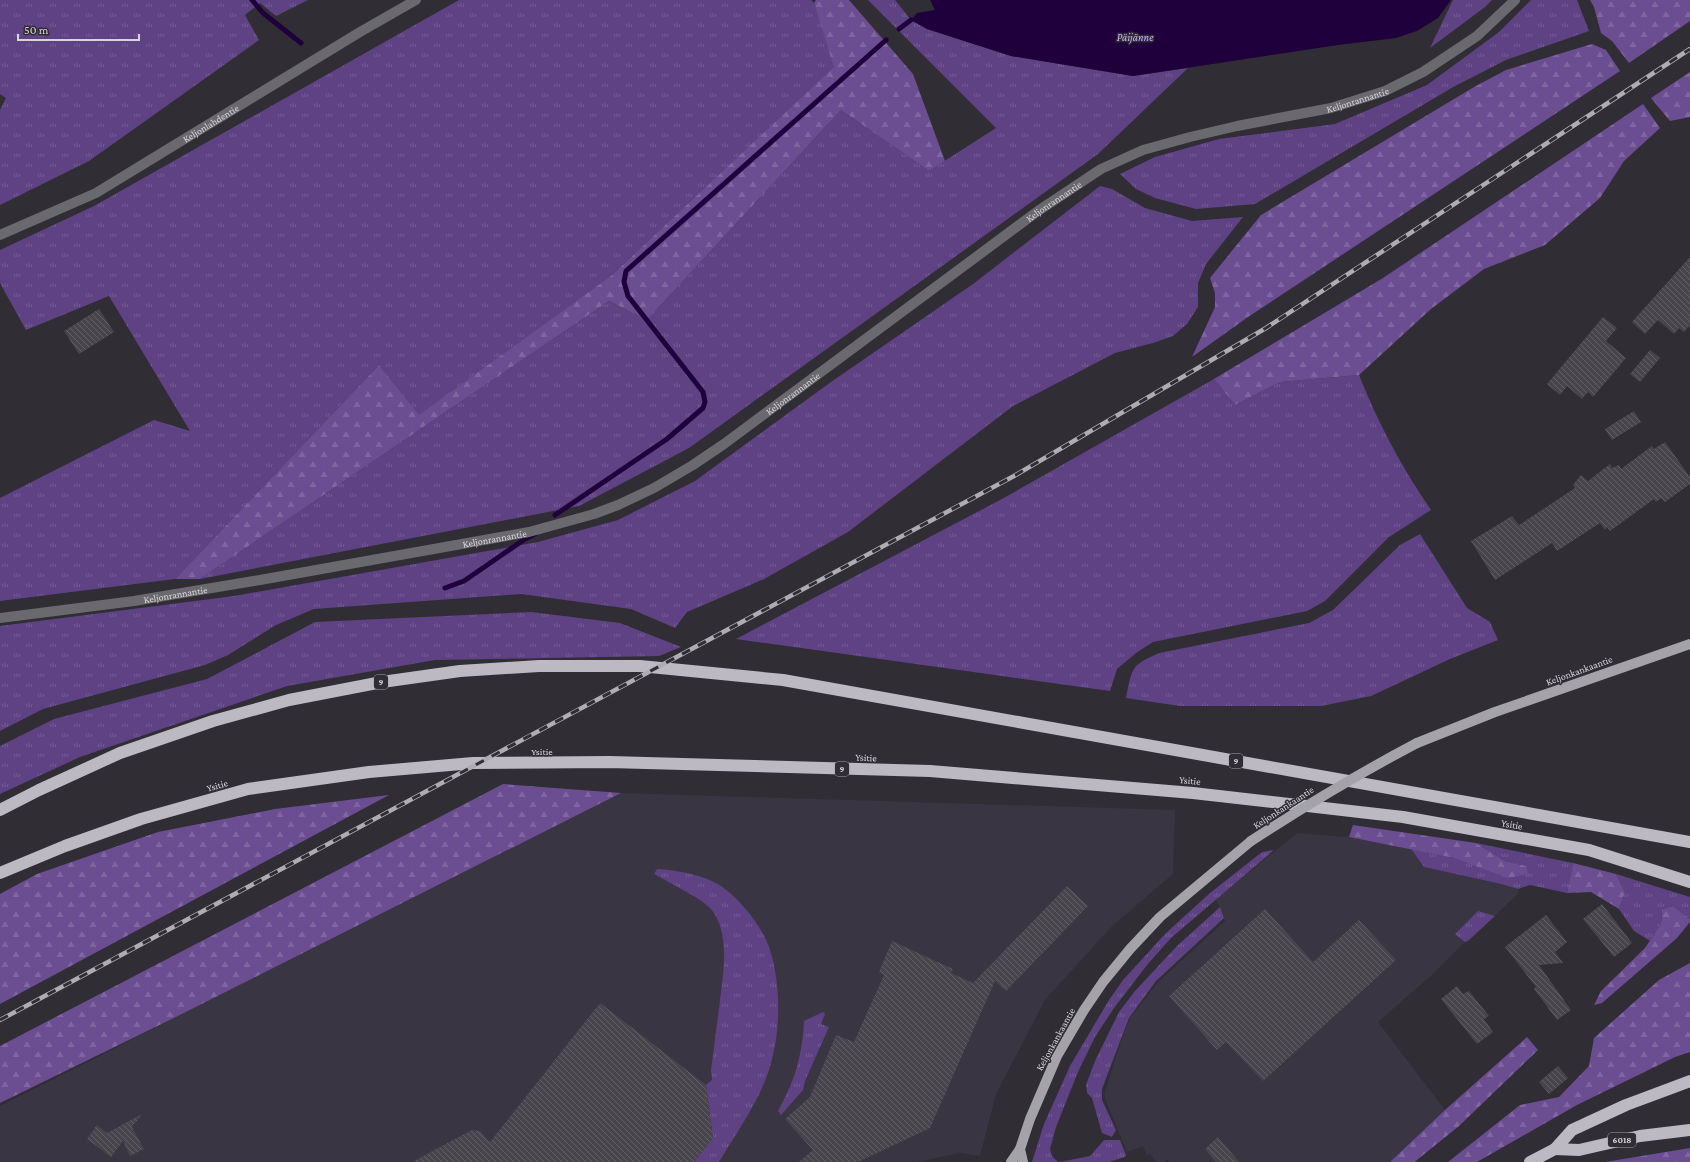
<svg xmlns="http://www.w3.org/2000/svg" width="1690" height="1162" font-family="'Crimson Pro',serif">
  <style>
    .built { fill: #393542 }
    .grass { fill: url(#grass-tufts) }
    .forest { fill: url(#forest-firs) }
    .water { fill: #1f003c }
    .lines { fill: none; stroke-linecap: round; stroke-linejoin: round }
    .stream { stroke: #1f003c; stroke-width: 5 }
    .building { fill: url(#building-back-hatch) }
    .minor { stroke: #6a696d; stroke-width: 10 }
    .major { stroke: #a5a3aa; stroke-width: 10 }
    .highway { stroke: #bcb9c2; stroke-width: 12 }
    .rail-casing { stroke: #afadb3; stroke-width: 4.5 }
    .rail { stroke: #302d35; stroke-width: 3; stroke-dasharray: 9; stroke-linecap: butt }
    .major-bridge { stroke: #a5a3aa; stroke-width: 10 }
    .labels { text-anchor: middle; stroke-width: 3; stroke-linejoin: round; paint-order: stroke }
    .shield { fill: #302d35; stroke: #a5a3a8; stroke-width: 1 }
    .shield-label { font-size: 9px; font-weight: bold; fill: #d7d5da }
    .street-label { font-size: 10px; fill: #d7d5da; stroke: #302d35 }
    .water-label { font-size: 11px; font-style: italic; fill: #cfb0ff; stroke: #302d35 }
  </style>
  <defs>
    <pattern id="grass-tufts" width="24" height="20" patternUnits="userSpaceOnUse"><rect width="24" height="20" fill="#5e4283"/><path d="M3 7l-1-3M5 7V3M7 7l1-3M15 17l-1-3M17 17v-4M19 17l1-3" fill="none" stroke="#745c94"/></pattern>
    <pattern id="forest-firs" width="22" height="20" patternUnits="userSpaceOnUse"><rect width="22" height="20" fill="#6b4d92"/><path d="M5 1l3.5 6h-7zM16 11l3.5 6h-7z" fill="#7f66a1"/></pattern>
    <pattern id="building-back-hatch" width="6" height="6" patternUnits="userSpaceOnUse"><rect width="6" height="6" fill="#48454d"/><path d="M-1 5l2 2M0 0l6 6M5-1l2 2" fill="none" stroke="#625f66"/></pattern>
  </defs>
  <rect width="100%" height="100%" fill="#302d35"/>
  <g class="built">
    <polygon points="621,793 1175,810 1173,874 1111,927 1045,1000 996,1094 980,1156 960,1153 917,1162 0,1162 0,1106"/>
    <polygon points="1297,833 1349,837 1411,849 1424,867 1501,884 1518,889 1518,894 1469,940 1465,942 1434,973 1378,1022 1445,1110 1390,1162 1169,1162 1167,1160 1165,1162 1156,1162 1150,1154 1147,1156 1143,1146 1127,1152 1105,1099 1105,1092 1122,1038 1130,1018 1158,982 1225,921 1216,899"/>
  </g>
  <g class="grass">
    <polygon points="0,0 308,0 276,16 260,3 245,15 259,40 89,161 0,205 0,110 6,98 0,94"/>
    <polygon points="459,0 811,0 814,3 835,67 612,275 419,416 379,365 175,579 0,601 0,498 154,420 190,431 109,296 26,330 0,283 0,250 94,206"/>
    <polygon points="868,0 895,0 911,20 927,29 1011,56 1133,76 1188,68 1098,154 689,448 579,506 200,579 609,301 647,320 841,110 929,171 996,128"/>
    <polygon points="1453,0 1492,0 1485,7 1430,48"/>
    <polygon points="1531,0 1577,0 1589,31 1506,60 1455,86 1255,204 1196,209 1155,198 1136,189 1120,174 1155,157 1219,139 1335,124 1427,85 1499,32"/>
    <polygon points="1100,186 1112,189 1145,208 1192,221 1243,217 1206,264 1198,283 1198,307 1187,324 1173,336 1153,343 1115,353 1013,406 848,532 764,579 687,612 675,628 631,609 521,594 314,609 276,625 228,655 205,665 43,709 0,731 0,626 234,596 538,542 618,520 695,481 831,382 973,284"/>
    <path d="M 1359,375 C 1378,423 1402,468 1431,510 L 1389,537 L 1325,601 L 1307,611 L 1153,642 L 1136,653 L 1117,669 L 1110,691 L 736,639 L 1002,499 L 1214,379 L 1235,405 L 1280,382 Z"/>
    <path d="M 1420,534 L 1467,608 L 1490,622 L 1498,640 L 1450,659 L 1371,696 L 1321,706 L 1180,706 L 1126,698 C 1132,668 1131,665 1159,653 L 1309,623 L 1333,610 L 1400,545 Z"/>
    <polygon points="531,612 620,623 681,647 659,656 435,660 287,686 80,757 0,794 0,746 54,719 207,679 315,622"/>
    <polygon points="1476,843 1573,863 1567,893 1530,885 1518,889 1501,884 1424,867 1411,849 1454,858 1526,866 1505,861"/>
    <polygon points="1274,850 1171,938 1147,965 1114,1008 1095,1037 1078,1072 1056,1127 1050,1149 1052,1156 1058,1162 1032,1162 1044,1124 1070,1066 1109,1000 1123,980 1166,933 1210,893 1262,852"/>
    <path d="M 657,869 C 676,870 705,875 721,886 C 739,898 762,926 769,947 C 780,978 781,1022 773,1055 C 765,1094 739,1128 719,1162 L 694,1162 L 713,1138 L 706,1085 L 712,1080 L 711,1070 C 714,1050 716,1030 719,1009 C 722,980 732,934 711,909 C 701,898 668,882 654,874 Z"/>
    <polygon points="1616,874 1690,897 1690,919 1673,906 1662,909 1661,924 1650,941 1634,931 1619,909 1625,892"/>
    <polygon points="1220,907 1224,918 1156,981 1129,1018 1102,1089 1102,1100 1116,1130 1112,1137 1102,1133 1092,1098 1087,1093 1086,1085 1095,1061 1119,1012 1135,991 1177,946"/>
    <polygon points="1478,911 1495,916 1469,940 1465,942 1455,934"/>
    <path d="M 823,1012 L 825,1014 L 821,1024 L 829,1027 L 805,1081 L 803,1090 L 781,1115 L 778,1111 C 795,1080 802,1057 804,1021 Z"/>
    <polygon points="1104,1140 1120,1140 1126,1155 1125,1157 1109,1162 1060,1162 1090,1156"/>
  </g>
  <g class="forest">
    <polygon points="816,0 849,0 913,74 945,161 929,171 841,110 647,320 609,301 200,579 175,579 379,365 419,415 612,275 834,67 814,3"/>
    <polygon points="1590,0 1690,0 1690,21 1629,63 1612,41 1601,33 1594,7"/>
    <polygon points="1592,44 1606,50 1620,71 1248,317 1192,357 1215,307 1215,293 1210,278 1261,215 1474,87 1506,70"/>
    <polygon points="1690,72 1690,117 1670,121 1651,98"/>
    <polygon points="1643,104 1660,128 1624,161 1600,198 1545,245 1484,269 1431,309 1359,375 1280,382 1235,405 1214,379 1383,278"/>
    <polygon points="503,784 621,793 176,1017 0,1103 0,1046"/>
    <polygon points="389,795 0,1004 0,894 37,874 158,832 275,809"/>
    <polygon points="1353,825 1476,843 1505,861 1526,866 1528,874 1508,878 1454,858 1349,837"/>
    <polygon points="1573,863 1616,874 1625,892 1619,909 1591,892 1567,893"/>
    <polygon points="1673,906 1690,919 1690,922 1677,938 1602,1003 1594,1005 1601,991 1645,948 1661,924 1662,909"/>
    <polygon points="1690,963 1690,1052 1675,1057 1577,1105 1477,1162 1448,1162 1520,1105 1559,1097 1589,1066 1594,1038 1659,980"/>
    <polygon points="1527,1037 1538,1050 1459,1126 1417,1160 1415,1162 1390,1162 1445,1110"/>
    <polygon points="1690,1148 1690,1162 1605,1162"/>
  </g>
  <polygon class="water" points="930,0 1451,0 1438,18 1417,31 1396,38 1338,45 1133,76 1011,56 927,29 911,20 917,13 935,10"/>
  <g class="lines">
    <g class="stream">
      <polyline points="252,0 263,13 301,43"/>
      <polyline points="899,29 911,20"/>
      <polyline points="555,515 667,439 703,408 705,402 703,392 628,296 624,282 626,271 886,40"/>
      <polyline points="445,588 464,581 525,539 535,534"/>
    </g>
  </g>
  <g class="building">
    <polygon points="1690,257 1690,325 1684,332 1679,328 1674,334 1658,320 1645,334 1632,322"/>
    <polygon points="99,309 114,332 79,354 64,331"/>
    <polygon points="1603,317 1617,328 1606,341 1626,358 1593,397 1588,392 1582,399 1567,386 1560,395 1547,384"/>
    <polygon points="1650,350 1660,358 1640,382 1630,374"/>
    <polygon points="1634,411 1641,422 1612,440 1605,429"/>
    <polygon points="1665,442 1690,477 1690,484 1665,502 1661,498 1656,502 1654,499 1610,531 1607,527 1605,530 1600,523 1557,551 1552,543 1495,580 1471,541 1512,516 1519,525 1575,488 1573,485 1581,475 1588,481 1610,464 1612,468 1619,465 1621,469 1652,446 1654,449"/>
    <polygon points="1067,886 1088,906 1006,991 995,981 930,1128 858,1162 799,1162 813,1150 785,1119 810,1097 836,1035 854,1042 884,975 879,972 892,941 953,969 951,973 973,983"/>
    <polygon points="1602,904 1632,943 1614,957 1583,919"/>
    <polygon points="1265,909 1313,962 1359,920 1396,960 1263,1081 1226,1042 1217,1050 1169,996"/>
    <polygon points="1546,915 1567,942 1555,952 1563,963 1539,965 1571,1010 1557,1020 1534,989 1536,987 1505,947"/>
    <polygon points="1457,986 1463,994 1469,991 1489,1016 1484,1019 1493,1032 1477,1044 1441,999"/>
    <polygon points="600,1003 706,1085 713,1138 694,1162 412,1162 472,1130 480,1131 490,1142"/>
    <polygon points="1558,1066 1568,1078 1549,1094 1539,1082"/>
    <polygon points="142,1114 132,1127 144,1149 130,1156 123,1141 111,1157 87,1139 97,1125 107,1133"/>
    <polygon points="1218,1137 1239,1162 1216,1162 1205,1149"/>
  </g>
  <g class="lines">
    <g class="minor">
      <path id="s1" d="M 0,235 L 96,193 L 360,32 L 416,0"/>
      <path id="s2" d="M 0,618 L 134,601 L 260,580 L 529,532 L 594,514 L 618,505 L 654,488 L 693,465 L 724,444 L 1038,211 L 1101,169 L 1143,150 L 1190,137 L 1237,126 L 1331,108 L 1385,91 L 1423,72 L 1477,36 L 1515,0"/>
    </g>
    <g class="major">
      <polyline points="1417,743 1495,712 1690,644"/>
      <polyline points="1020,1149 1023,1162"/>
      <polyline points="1011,1162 1020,1149 1030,1119 1057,1056 1084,1010 1103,982 1130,949 1160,917 1251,841"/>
    </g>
    <g class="highway">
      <polyline points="0,810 39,790 120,753 213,721 289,700 382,682 460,671 539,666 640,666 783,680 1690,842"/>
      <polyline points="0,873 65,846 141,819 248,789 369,772 473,763 610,762 930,771 1193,793 1403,817 1589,850 1690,882"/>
      <polyline points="1555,1149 1579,1150 1640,1136 1690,1130"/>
      <polyline points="1530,1162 1555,1149 1572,1130 1626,1105 1690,1081"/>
    </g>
    <defs>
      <polyline id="rail" points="0,1020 1014,476 1266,328 1690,49"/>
    </defs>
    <use href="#rail" class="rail-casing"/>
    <use href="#rail" class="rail"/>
    <path class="major-bridge" d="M 1251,841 C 1305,806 1360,773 1417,743"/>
  </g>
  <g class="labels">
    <g class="shield">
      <rect x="374" y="675" width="14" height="14" rx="3"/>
      <rect x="1229" y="754" width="14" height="14" rx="3"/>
      <rect x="835" y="762" width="14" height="14" rx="3"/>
      <rect x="1608" y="1133" width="28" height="14" rx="3"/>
    </g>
    <g class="shield-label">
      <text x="381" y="685">9</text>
      <text x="1236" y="764">9</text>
      <text x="842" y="772">9</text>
      <text x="1622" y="1143">6018</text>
    </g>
    <g class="street-label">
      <text dy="4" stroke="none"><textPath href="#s2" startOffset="1485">Keljonrannantie</textPath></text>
      <text dy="4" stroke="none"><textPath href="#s1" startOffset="239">Keljonlahdentie</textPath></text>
      <text dy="4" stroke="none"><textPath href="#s2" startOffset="1161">Keljonrannantie</textPath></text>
      <text dy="4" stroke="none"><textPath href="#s2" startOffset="837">Keljonrannantie</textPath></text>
      <text dy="4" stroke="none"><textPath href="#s2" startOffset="501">Keljonrannantie</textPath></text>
      <text dy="4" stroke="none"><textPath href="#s2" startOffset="177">Keljonrannantie</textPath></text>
      <text transform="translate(1579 670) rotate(-20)" y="4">Keljonkankaantie</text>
      <text x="542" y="755">Ysitie</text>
      <text transform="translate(866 757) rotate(2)" y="4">Ysitie</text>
      <text transform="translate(1190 780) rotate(5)" y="4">Ysitie</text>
      <text transform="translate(217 785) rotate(-16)" y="4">Ysitie</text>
      <text transform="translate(1283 807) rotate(-33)" y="4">Keljonkankaantie</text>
      <text transform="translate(1512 824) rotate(10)" y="4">Ysitie</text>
      <text transform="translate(1055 1039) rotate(-61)" y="4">Keljonkankaantie</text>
    </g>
    <g class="water-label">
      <text x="1135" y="41">Päijänne</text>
    </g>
  </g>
  <path d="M18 34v6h121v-6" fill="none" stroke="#d7d5da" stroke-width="2"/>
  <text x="24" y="34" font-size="12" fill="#d7d5da" stroke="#302d35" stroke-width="3" paint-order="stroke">50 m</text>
</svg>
